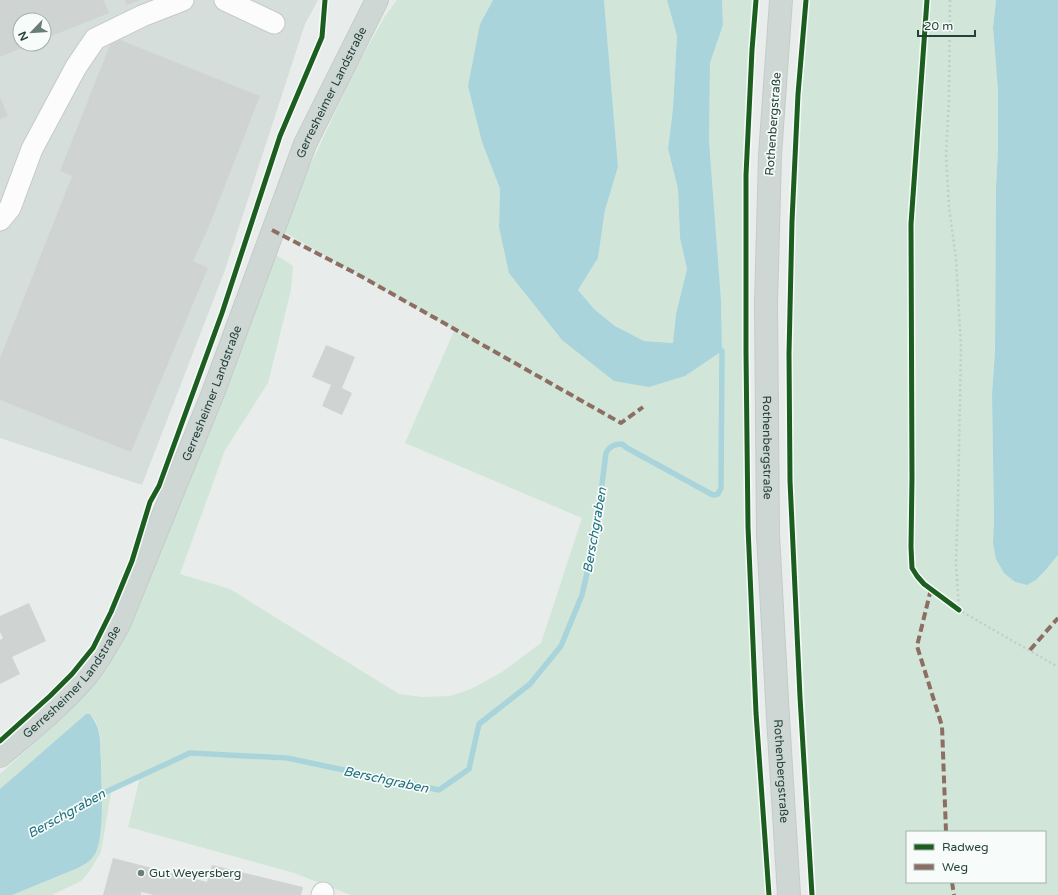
<svg xmlns="http://www.w3.org/2000/svg" width="1058" height="895" font-family="'Varela Round',sans-serif">
  <style>
    .built { fill: #d6dedb; fill-rule: evenodd }
    .green { fill: #d1e6d8; fill-rule: evenodd }
    .water { fill: #a9d4db }
    .lines { fill: none; stroke-linecap: round; stroke-linejoin: round }
    .stream { stroke: #a9d4db; stroke-width: 5.5 }
    .building { fill: #cfd4d2 }
    .minor-casing { stroke: #c5cac8; stroke-width: 23 }
    .major-casing { stroke: #c3ccc9; stroke-width: 24 }
    .path { stroke: #c3ccca; stroke-width: 2.5; stroke-dasharray: 2 3; stroke-linecap: butt }
    .minor { stroke: #fcfcfc; stroke-width: 21 }
    .major { stroke: #cfd7d5; stroke-width: 22 }
    .quiet { stroke: #8d6e63; stroke-width: 4; stroke-dasharray: 8 4; stroke-linecap: butt }
    .cycleway-casing { stroke: #f7fbf9; stroke-width: 8 }
    .cycleway { stroke: #1b5e20; stroke-width: 5 }
    .poi-dot { fill: #697e78; stroke: #f7fbf9; stroke-width: 1.5 }
    .labels { text-anchor: middle; stroke-width: 3.5; stroke-linejoin: round; paint-order: stroke }
    .street-label { font-size: 12px; fill: #24423a; stroke: #f7fbf9 }
    .poi-label { font-size: 12px; fill: #24423a; stroke: #f7fbf9; text-anchor: start }
    .water-label { font-size: 13px; font-style: italic; fill: #1c6f80; stroke: #f7fbf9 }
  </style>
  <rect width="100%" height="100%" fill="#e8edeb"/>
  <path class="built" d="M 0,0 L 318,0 L 305,24 L 225,270 L 142,485 L 0,438 ZM 20,20 L 44,20 L 44,44 L 20,44 Z"/>
  <g class="green">
    <path d="M 397,0 L 493,0 L 480,24 L 482,142 L 500,189 L 499,227 L 562,340 L 722,351 L 721,300 L 709,140 L 710,63 L 723,25 L 722,0 L 754,0 C 738,236 743,474 755,711 C 758,772 763,834 768,895 L 351,895 L 294,873 L 128,827 L 140,777 L 190,754 L 289,761 L 438,791 L 438,790 L 287,756 L 190,751 L 112,787 L 101,852 L 89,872 L 81,881 L 52,895 L 12,895 L 85,865 L 101,830 L 102,793 L 100,734 L 96,722 L 90,714 L 86,714 L 0,789 L 0,774 L 62,718 L 89,687 L 232,367 L 276,255 L 293,266 L 291,290 L 268,383 L 225,450 L 180,574 L 230,589 L 399,694 L 423,697 L 450,696 L 471,689 L 502,672 L 541,643 L 582,518 L 405,443 L 454,331 L 498,355 L 284,232 L 302,183 L 355,70 L 385,16 Z"/>
    <polygon points="604,0 667,0 677,36 673,108 668,149 678,189 680,238 687,269 676,314 673,343 644,341 615,326 594,309 578,290 598,258 605,210 618,167"/>
    <path d="M 808,0 L 996,0 L 993,27 L 998,91 L 998,149 L 996,187 L 995,351 L 992,394 L 994,519 L 993,543 L 1014,582 C 1018,583 1024,585 1027,584 C 1042,581 1049,564 1058,555 L 1058,895 L 816,895 L 792,482 L 793,298 L 800,96 ZM 907,832 L 1045,832 L 1045,882 L 907,882 Z"/>
  </g>
  <g class="water">
    <polygon points="493,0 604,0 618,167 605,210 598,258 578,290 594,309 615,326 644,341 673,343 676,314 687,269 680,238 678,189 668,149 673,108 677,36 667,0 722,0 723,25 710,63 709,140 721,300 722,351 685,376 649,387 614,381 562,340 509,273 499,227 500,189 482,142 468,86 480,24"/>
    <polygon points="996,0 1058,0 1058,555 1044,572 1036,580 1027,585 1015,582 1004,573 996,559 993,543 994,519 992,394 995,351 996,187 998,149 998,91 993,27"/>
    <path d="M 86,714 L 90,714 C 94,720 98,726 99,733 C 101,742 100,752 101,761 C 101,784 105,831 96,852 C 92,860 86,864 78,868 L 12,895 L 0,895 L 0,789 Z"/>
  </g>
  <g class="lines">
    <path class="stream" d="M 97,796 L 190,753 L 287,758 L 439,790 L 469,769 L 479,724 L 530,684 L 561,646 L 582,595 L 595,539 L 606,453 C 610,446 614,444 622,444 L 627,448 L 713,495 L 718,494 L 721,488 L 722,351"/>
  </g>
  <g class="building">
    <polygon points="0,0 104,0 109,13 44,39 44,20 20,20 20,44 32,44 0,57"/>
    <polygon points="125,0 140,0 127,5"/>
    <polygon points="113,37 260,96 208,229 193,261 208,268 131,452 0,400 0,358 72,176 60,171"/>
    <polygon points="0,97 8,116 0,119"/>
    <polygon points="326,345 355,357 342,388 352,393 342,415 322,406 331,385 312,377"/>
    <polygon points="29,603 46,641 12,657 20,674 0,684 0,640 3,638 0,632 0,616"/>
    <polygon points="113,858 207,882 212,865 303,887 301,895 154,895 141,892 141,895 103,895"/>
  </g>
  <g class="lines">
    <defs>
      <g id="minor">
        <polyline points="225,0 274,23"/>
        <polyline points="0,220 10,208 32,149 76,67 95,39 142,16 183,0"/>
        <polyline points="322,895 323,893"/>
      </g>
      <g id="major">
        <path id="s1" d="M 781,0 L 770,155 L 766,304 L 768,535 L 778,718 L 789,895"/>
        <path id="s2" d="M 0,756 C 30,731 63,704 88,674 C 100,659 109,641 119,624 L 213,393 L 305,144 L 377,0"/>
      </g>
    </defs>
    <use href="#minor" class="minor-casing"/>
    <use href="#major" class="major-casing"/>
    <polyline class="path" points="950,0 949,101 946,154 949,207 956,259 961,347 958,501 956,563 959,610 1058,667"/>
    <use href="#minor" class="minor"/>
    <use href="#major" class="major"/>
    <g class="quiet">
      <polyline points="272,230 357,274 621,423 643,407"/>
      <polyline points="931,589 917,646 942,726 946,832"/>
      <polyline points="1030,650 1058,618"/>
      <polyline points="952,882 954,895"/>
    </g>
    <defs>
      <g id="cycleway">
        <polyline points="756,0 752,50 746,175 746,352 748,527 756,713 769,895"/>
        <polyline points="806,0 798,94 792,221 789,354 790,481 800,697 812,895"/>
        <polyline points="927,0 911,224 912,478 911,547 912,568 917,576 924,584 959,610"/>
        <polyline points="0,741 50,696 72,674 93,648 111,612 132,561 150,502 159,486 222,313 280,136 322,37 325,0"/>
      </g>
    </defs>
    <use href="#cycleway" class="cycleway-casing"/>
    <use href="#cycleway" class="cycleway"/>
  </g>
  <circle class="poi-dot" cx="141" cy="873" r="4"/>
  <g class="labels">
    <g class="street-label">
      <text dy="4" stroke="none"><textPath href="#s2" startOffset="752">Gerresheimer Landstraße</textPath></text>
      <text transform="translate(773 124) rotate(-86)" y="4">Rothenbergstraße</text>
      <text dy="4" stroke="none"><textPath href="#s2" startOffset="428">Gerresheimer Landstraße</textPath></text>
      <text dy="4" stroke="none"><textPath href="#s1" startOffset="448">Rothenbergstraße</textPath></text>
      <text dy="4" stroke="none"><textPath href="#s2" startOffset="104">Gerresheimer Landstraße</textPath></text>
      <text dy="4" stroke="none"><textPath href="#s1" startOffset="772">Rothenbergstraße</textPath></text>
    </g>
    <g class="poi-label">
      <text x="149" y="877">Gut Weyersberg</text>
    </g>
    <g class="water-label">
      <text transform="translate(594 530) rotate(-80)" y="5">Berschgraben</text>
      <text transform="translate(386 779) rotate(12)" y="5">Berschgraben</text>
      <text transform="translate(66 813) rotate(-29)" y="5">Berschgraben</text>
    </g>
  </g>
  <rect x="906" y="831" width="140" height="52" fill="#f7fbf9" stroke="#a3b1ad"/>
  <rect x="914" y="844" width="20" height="6" fill="#1b5e20" stroke="#a3b1ad"/>
  <text x="942" y="851" font-size="12" fill="#24423a">Radweg</text>
  <rect x="914" y="864" width="20" height="6" fill="#8d6e63" stroke="#a3b1ad"/>
  <text x="942" y="871" font-size="12" fill="#24423a">Weg</text>
  <g transform="translate(32 32) rotate(245)"><circle r="19" fill="#f7fbf9" stroke="#a3b1ad"/>
  <path d="M0-3L7 15L0 10L-7 15Z" fill="#697e78"/>
  <text y="-6" font-size="11" font-weight="bold" text-anchor="middle" fill="#24423a">N</text>
  </g>
  <path d="M918 30v6h57v-6" fill="none" stroke="#24423a" stroke-width="2"/>
  <text x="924" y="30" font-size="12" fill="#24423a" stroke="#f7fbf9" stroke-width="3" paint-order="stroke">20 m</text>
</svg>
